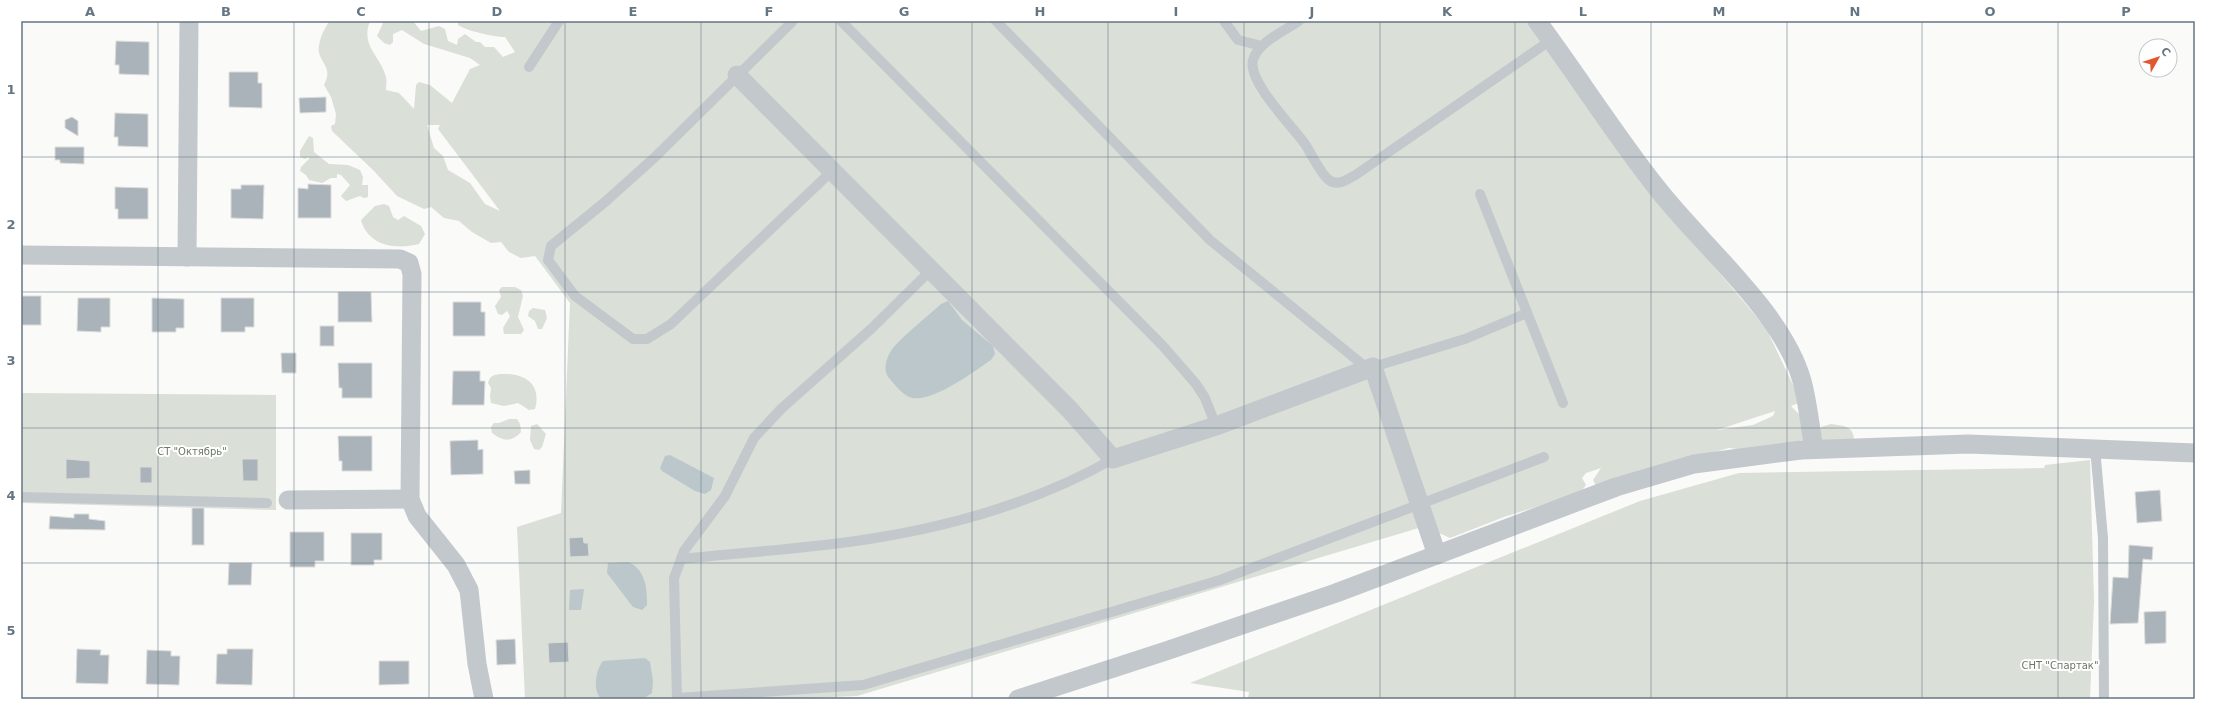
<svg xmlns="http://www.w3.org/2000/svg" width="2216" height="720" font-family="'DejaVu Sans',sans-serif">
  <style>
    .green { fill: #dadfd7; fill-rule: evenodd }
    .water { fill: #bbc7cb }
    .building { fill: #aab3b9; stroke: #dcdcda }
    .lines { fill: none; stroke-linecap: round; stroke-linejoin: round }
    .lane { stroke: #c3c8cc; stroke-width: 10 }
    .street { stroke: #c3c8cc; stroke-width: 19 }
    .grid { fill: none; stroke: #657683; stroke-width: 1; stroke-opacity: 0.55 }
    .labels { text-anchor: middle; stroke-width: 4; stroke-linejoin: round; paint-order: stroke }
    .park-label { font-size: 10px; fill: #687a64; stroke: #fff }
    .neatline { fill: none; stroke: #657683; stroke-width: 1.5 }
    .grid-label { font-size: 13px; text-anchor: middle; font-weight: bold; fill: #657683 }
  </style>
  <rect width="100%" height="100%" fill="#fafaf8"/>
  <g class="green">
    <path d="M 330,21 L 370,21 C 360,46 381,56 386,77 C 387,81 386,86 386,90 L 399,93 L 414,109 L 416,85 L 419,82 L 430,85 L 452,103 L 470,69 L 480,65 L 470,58 L 424,44 L 402,30 L 393,34 L 393,42 L 390,45 L 384,43 L 377,36 L 384,21 L 413,21 L 421,31 L 439,26 L 445,29 L 448,41 L 457,45 L 458,39 L 465,34 L 476,42 L 480,42 L 485,47 L 494,47 L 503,57 L 515,52 L 505,37 C 494,37 467,31 458,25 L 458,21 L 1540,21 L 1668,212 L 1766,328 L 1801,402 L 1791,406 L 1802,417 L 1803,440 L 1745,450 L 1729,448 L 1670,464 L 1632,479 L 1620,476 L 1596,486 L 1593,480 L 1601,468 L 1586,473 L 1582,478 L 1586,485 L 1580,493 L 1504,517 L 1450,538 L 1437,532 L 1432,524 L 857,696 L 777,699 L 525,699 L 517,527 L 561,513 L 570,303 L 535,256 L 521,258 L 509,252 L 501,242 L 491,243 L 472,232 L 459,221 L 444,218 L 431,207 L 424,209 L 397,196 L 374,171 L 332,131 L 331,126 L 335,124 L 336,114 L 331,97 L 324,85 C 332,69 324,67 319,53 C 317,44 324,28 330,21 ZM 427,125 L 440,125 L 438,129 L 500,211 L 485,204 L 470,183 L 448,170 L 443,156 L 434,148 ZM 1775,411 L 1773,416 L 1753,425 L 1717,430 Z"/>
    <polygon points="309,136 313,138 314,152 329,164 348,165 360,170 363,177 362,185 368,185 368,197 364,198 360,196 346,201 341,196 350,185 341,175 337,174 337,178 331,178 322,183 309,180 306,175 300,171 301,167 309,159 309,157 305,159 300,157 300,151"/>
    <path d="M 384,204 L 389,206 L 393,217 L 398,220 L 404,216 L 421,226 L 425,234 L 419,244 C 396,250 368,246 361,220 L 375,206 Z"/>
    <polygon points="502,287 515,287 521,290 523,296 518,317 524,330 521,334 504,334 503,328 510,316 507,311 502,315 498,314 495,306 501,297 499,290"/>
    <polygon points="533,308 545,310 547,318 542,329 538,329 535,321 528,316 529,311"/>
    <path d="M 500,374 C 524,373 542,383 535,409 L 529,410 L 518,403 L 504,406 L 491,403 L 490,396 L 491,388 L 488,383 C 490,376 493,375 500,374 Z"/>
    <polygon points="21,393 276,395 276,510 21,503"/>
    <path d="M 509,419 L 517,419 L 520,424 L 521,432 C 512,443 502,441 492,433 L 491,427 L 494,423 L 499,423 Z"/>
    <polygon points="537,424 546,434 542,447 539,450 534,449 530,440 531,426"/>
    <path d="M 1831,424 C 1843,426 1852,425 1854,438 L 1849,443 L 1824,445 L 1815,434 L 1821,427 Z"/>
    <polygon points="2090,460 2094,601 2090,699 1248,699 1249,692 1190,683 1640,501 1739,473 2044,468 2045,465"/>
  </g>
  <g class="water">
    <path d="M 948,301 L 962,320 L 993,346 L 995,354 L 991,360 C 974,371 931,405 909,397 C 901,393 895,385 889,378 C 882,369 887,356 893,348 C 907,332 926,318 941,304 Z"/>
    <polygon points="670,455 714,478 711,490 705,494 695,491 662,471 660,468 665,456"/>
    <path d="M 628,562 C 645,569 647,587 647,605 L 642,610 L 633,607 L 607,573 L 608,563 Z"/>
    <polygon points="584,589 581,610 569,610 570,590"/>
    <path d="M 645,658 L 650,662 L 653,681 L 652,693 L 643,699 L 601,699 C 592,689 596,670 603,661 Z"/>
  </g>
  <g class="building">
    <polygon points="116,41 149,42 149,75 119,74 119,65 115,65"/>
    <polygon points="229,72 258,72 258,83 262,83 262,108 229,107"/>
    <polygon points="326,97 326,112 300,113 299,98"/>
    <polygon points="115,113 148,114 148,147 118,146 118,137 114,137"/>
    <polygon points="72,117 78,121 78,136 65,128 65,120"/>
    <polygon points="55,147 84,147 84,164 60,163 60,160 55,160"/>
    <polygon points="308,184 331,185 331,218 298,218 298,188 308,189"/>
    <polygon points="241,185 264,185 263,219 231,218 231,189 241,189"/>
    <polygon points="115,187 148,188 148,219 118,219 118,209 115,209"/>
    <polygon points="338,292 371,292 372,322 338,322"/>
    <rect x="21" y="296" width="20" height="29"/>
    <polygon points="78,298 110,298 110,327 101,327 101,332 77,331"/>
    <polygon points="152,298 184,299 184,328 176,328 176,332 152,332"/>
    <polygon points="221,298 254,298 254,327 245,327 245,332 221,332"/>
    <polygon points="453,302 481,302 481,312 485,312 485,336 453,336"/>
    <rect x="320" y="326" width="14" height="20"/>
    <polygon points="281,353 296,353 296,373 282,373"/>
    <polygon points="338,363 372,363 372,398 342,398 342,388 339,388"/>
    <polygon points="453,371 480,371 480,381 485,381 484,405 452,405"/>
    <polygon points="338,436 372,436 372,471 342,471 342,461 339,461"/>
    <polygon points="478,440 478,450 483,449 483,474 451,475 450,441"/>
    <polygon points="66,459 90,461 90,478 66,479"/>
    <polygon points="242,459 258,459 258,481 243,481"/>
    <rect x="140" y="467" width="12" height="16"/>
    <polygon points="530,470 530,484 515,484 514,471"/>
    <polygon points="2160,490 2162,521 2137,523 2135,492"/>
    <rect x="192" y="508" width="12" height="37"/>
    <polygon points="74,514 89,514 89,519 105,521 105,530 49,529 50,516 74,518"/>
    <polygon points="290,532 324,532 324,561 315,561 315,567 290,567"/>
    <polygon points="351,533 382,533 382,560 374,560 374,565 351,565"/>
    <polygon points="583,537 584,543 588,543 589,556 570,557 569,538"/>
    <polygon points="2129,545 2153,547 2152,560 2143,559 2138,623 2110,624 2113,577 2128,578"/>
    <polygon points="229,563 252,563 251,585 228,585"/>
    <polygon points="2166,611 2166,643 2145,644 2144,612"/>
    <polygon points="515,639 516,664 497,665 496,640"/>
    <polygon points="568,642 569,662 549,663 548,643"/>
    <polygon points="77,649 101,650 100,655 109,655 108,684 76,683"/>
    <polygon points="227,649 253,649 252,685 216,684 217,654 227,654"/>
    <polygon points="147,650 171,651 171,656 180,656 179,685 146,684"/>
    <polygon points="379,661 409,661 409,684 379,685"/>
  </g>
  <g class="lines">
    <g class="lane">
      <polyline points="841,21 1163,346 1196,384 1205,398 1216,426"/>
      <polyline points="996,21 1210,240 1368,369"/>
      <polyline points="1224,21 1238,40 1262,46"/>
      <path d="M 1299,21 C 1286,30 1258,42 1253,60 C 1247,81 1293,127 1305,144 C 1311,153 1321,175 1329,180 C 1338,187 1348,179 1357,174 L 1551,40"/>
      <polyline points="792,22 654,158 605,202 551,246 548,260 575,296 633,339 647,339 671,324 832,171"/>
      <polyline points="529,67 559,21"/>
      <polyline points="1480,194 1563,403"/>
      <polyline points="1373,367 1465,339 1527,313"/>
      <polyline points="2095,448 2103,538 2104,699"/>
      <polyline points="21,497 267,503"/>
      <path d="M 681,559 C 744,552 807,549 869,539 C 953,526 1039,501 1113,459"/>
      <polyline points="677,698 863,685 1220,580 1544,457"/>
      <polyline points="677,699 674,578 684,551 725,496 754,438 781,409 871,329 931,270"/>
    </g>
    <g class="street">
      <path d="M 1537,21 C 1578,76 1615,135 1657,188 C 1701,245 1783,312 1802,381 C 1808,403 1810,427 1814,449"/>
      <polyline points="737,75 1070,410 1113,459 1216,426 1373,367 1437,555"/>
      <polyline points="21,255 400,259 409,263 412,274 410,499 417,516 456,565 469,590 477,664 484,699"/>
      <polyline points="187,257 189,21"/>
      <polyline points="288,500 410,499"/>
      <polyline points="1018,699 1166,651 1336,593 1616,487 1694,464 1801,450 1968,444 2195,453"/>
    </g>
  </g>
  <path class="grid" d="M 158,21 L 158,699M 294,21 L 294,699M 429,21 L 429,699M 565,21 L 565,699M 701,21 L 701,699M 836,21 L 836,699M 972,21 L 972,699M 1108,21 L 1108,699M 1244,21 L 1244,699M 1380,21 L 1380,699M 1515,21 L 1515,699M 1651,21 L 1651,699M 1787,21 L 1787,699M 1922,21 L 1922,699M 2058,21 L 2058,699M 21,157 L 2195,157M 21,292 L 2195,292M 21,428 L 2195,428M 21,563 L 2195,563"/>
  <g class="labels">
    <g class="park-label">
      <text x="192" y="455">СТ "Октябрь"</text>
      <text x="2060" y="669">СНТ "Спартак"</text>
    </g>
  </g>
  <rect width="2216" height="720" fill="none" stroke="#ffffff" stroke-width="44"/>
  <g transform="translate(2158 58) rotate(51)"><circle r="19" fill="#ffffff" stroke="#c1c8cd"/>
  <path d="M0-3L7 15L0 10L-7 15Z" fill="#e4572e"/>
  <text y="-6" font-size="11" font-weight="bold" text-anchor="middle" fill="#657683">С</text>
  </g>
  <rect x="22" y="22" width="2172" height="676" class="neatline"/>
  <g class="grid-label">
    <text x="90" y="16">A</text>
    <text x="226" y="16">B</text>
    <text x="361" y="16">C</text>
    <text x="497" y="16">D</text>
    <text x="633" y="16">E</text>
    <text x="769" y="16">F</text>
    <text x="904" y="16">G</text>
    <text x="1040" y="16">H</text>
    <text x="1176" y="16">I</text>
    <text x="1312" y="16">J</text>
    <text x="1447" y="16">K</text>
    <text x="1583" y="16">L</text>
    <text x="1719" y="16">M</text>
    <text x="1855" y="16">N</text>
    <text x="1990" y="16">O</text>
    <text x="2126" y="16">P</text>
    <text x="11" y="94">1</text>
    <text x="11" y="229">2</text>
    <text x="11" y="365">3</text>
    <text x="11" y="500">4</text>
    <text x="11" y="635">5</text>
  </g>
</svg>
